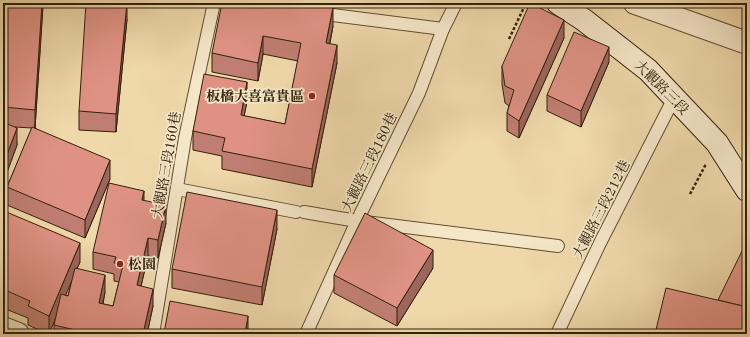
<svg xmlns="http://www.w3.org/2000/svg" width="750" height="337" font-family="'Old Standard TT','Noto Serif TC',serif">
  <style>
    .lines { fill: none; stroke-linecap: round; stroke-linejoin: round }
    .service-casing { stroke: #604f33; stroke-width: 14 }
    .minor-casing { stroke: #604f33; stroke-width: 24 }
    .secondary-casing { stroke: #31210b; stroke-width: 24 }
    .path { stroke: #31210b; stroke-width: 2.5; stroke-dasharray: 3 2; stroke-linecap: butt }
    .service { stroke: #f5e6c8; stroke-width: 12 }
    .minor { stroke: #f5e6c8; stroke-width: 22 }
    .secondary { stroke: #f5e6c8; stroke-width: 22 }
    .wall { fill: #c07e72; stroke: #31210b; fill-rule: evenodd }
    .shaded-wall { fill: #9c665c; stroke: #31210b }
    .building { fill: #df9284; stroke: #31210b }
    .poi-dot { fill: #8f2418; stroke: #f5e6c8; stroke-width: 1.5 }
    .labels { text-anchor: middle; stroke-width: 3.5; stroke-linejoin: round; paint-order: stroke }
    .street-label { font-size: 14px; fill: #31210b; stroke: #f5e6c8 }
    .poi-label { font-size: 14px; font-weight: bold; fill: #31210b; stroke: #f5e6c8; text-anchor: end }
  </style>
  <rect width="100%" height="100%" fill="#efd8aa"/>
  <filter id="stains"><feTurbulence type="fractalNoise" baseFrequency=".005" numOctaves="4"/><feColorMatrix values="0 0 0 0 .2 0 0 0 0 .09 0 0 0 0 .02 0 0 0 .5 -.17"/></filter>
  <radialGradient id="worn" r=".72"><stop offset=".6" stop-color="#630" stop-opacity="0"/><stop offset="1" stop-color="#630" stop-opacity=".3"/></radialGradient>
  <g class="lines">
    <defs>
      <g id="service">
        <polyline points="317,13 443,29"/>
        <polyline points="177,189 296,212"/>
        <polyline points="304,212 357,221 558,246"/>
        <polyline points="153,334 185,138 214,3"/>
        <polyline points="306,334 357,221 419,93 443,29 456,3"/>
        <polyline points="557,334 600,243 674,98"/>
      </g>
      <g id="minor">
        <polyline points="635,3 747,43"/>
        <polyline points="3,328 18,334"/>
      </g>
      <polyline id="secondary" points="558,3 584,20 648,70 717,143 747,190"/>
    </defs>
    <use href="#service" class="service-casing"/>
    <use href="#minor" class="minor-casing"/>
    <use href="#secondary" class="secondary-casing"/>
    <g class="path">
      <polyline points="509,39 526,3"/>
      <polyline points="690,194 706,164"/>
    </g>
    <use href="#service" class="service"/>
    <use href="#minor" class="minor"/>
    <use href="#secondary" class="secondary"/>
  </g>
  <g class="wall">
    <polygon points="3,3 43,3 35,128 110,179 85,238 7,205 7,187 32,128 15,127 17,145 3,183"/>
    <polygon points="260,4 333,26 330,43 337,63 312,187 222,169 222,156 193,150 193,131 247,101 244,116 285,124 298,61 263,54 258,81 212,72 212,53"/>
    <polygon points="127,19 116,132 79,130 79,111"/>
    <polygon points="564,38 519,138 507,131 507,113 509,106 505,103 502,84 502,66"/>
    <polygon points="609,62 581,127 547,111 547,95"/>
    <path d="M 144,200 L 166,223 L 158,258 L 148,256 L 141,286 L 153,306 L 147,334 L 54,334 L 54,325 L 57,316 L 48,334 L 28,325 L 28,318 L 3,308 L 3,213 L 80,262 L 77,268 L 105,292 L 103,304 L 113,306 L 119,282 L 114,281 L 114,274 L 93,269 L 93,252 ZM 72,280 L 68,296 L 65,295 Z"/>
    <polygon points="277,229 262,305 172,288 172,269"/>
    <polygon points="433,268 397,326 334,293 334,275"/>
  </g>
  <g class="shaded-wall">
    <polygon points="42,3 43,3 43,7 35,128 35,110"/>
    <polygon points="127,3 127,19 116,132 116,114"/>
    <polygon points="333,7 333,26 326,61 326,43"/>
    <polygon points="564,20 564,38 519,138 519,121"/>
    <polygon points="263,36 263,54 258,81 258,63"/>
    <polygon points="337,45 337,63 312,187 312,169"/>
    <polygon points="609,47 609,62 581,127 581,111"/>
    <polygon points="247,82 247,101 241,133 241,115"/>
    <polygon points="17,128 17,145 3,183 3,165"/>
    <polygon points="110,160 110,179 85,238 85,220"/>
    <polygon points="144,191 144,209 142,200"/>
    <polygon points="166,205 166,223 158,258 158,240"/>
    <polygon points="277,210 277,229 262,305 262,287"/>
    <polygon points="148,238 148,256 137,303 137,285"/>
    <polygon points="80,243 80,262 49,334 49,316"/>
    <polygon points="433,250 433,268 397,326 397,308"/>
    <polygon points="105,275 105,292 99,321 99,303"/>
    <polygon points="153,289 153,306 147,334 143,334"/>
    <polygon points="248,316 248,334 245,334"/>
  </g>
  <g class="building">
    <polygon points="3,3 42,3 35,110 3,107"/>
    <polygon points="86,3 127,3 116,114 79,111"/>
    <polygon points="222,3 254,3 260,4 260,3 312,3 333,7 326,43 337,45 312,169 222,151 225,138 193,131 204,74 247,82 241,115 285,124 301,43 263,36 258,63 212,53"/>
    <polygon points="530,3 564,20 519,121 507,113 514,90 505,86 502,66"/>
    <polygon points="574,32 609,47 581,111 547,95"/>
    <polygon points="3,122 17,128 3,165"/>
    <polygon points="32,127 110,160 85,220 7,187"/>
    <polygon points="109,183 144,191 142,200 166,205 158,240 148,238 137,285 153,289 143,334 136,332 136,334 92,334 54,325 61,294 68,296 75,268 105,275 99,303 113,306 123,265 114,263 116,257 93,252"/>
    <polygon points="187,192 277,210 262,287 172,269"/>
    <polygon points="4,211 80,243 49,316 28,306 30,301 3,289 3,213"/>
    <polygon points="365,213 433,250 397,308 334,275"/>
    <polygon points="743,249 747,255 747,307 718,300"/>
    <polygon points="666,288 747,307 747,334 655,334"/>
    <polygon points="170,301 248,316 245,334 165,334 164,333"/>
  </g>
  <g class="poi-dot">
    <circle cx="312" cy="96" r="4"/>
    <circle cx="120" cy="264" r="4"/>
  </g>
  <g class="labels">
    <g class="street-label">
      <text transform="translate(662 87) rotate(45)" y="5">大觀路三段</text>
      <text transform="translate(369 162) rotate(-64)" y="5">大觀路三段180巷</text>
      <text transform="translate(166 165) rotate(-80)" y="5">大觀路三段160巷</text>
      <text transform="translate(601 209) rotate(-63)" y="5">大觀路三段212巷</text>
    </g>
    <g class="poi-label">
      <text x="304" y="101">板橋大喜富貴區</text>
      <text x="128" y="269" text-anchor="start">松園</text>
    </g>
  </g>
  <rect width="750" height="337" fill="none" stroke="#efd8aa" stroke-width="16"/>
  <rect x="4" y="4" width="742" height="329" fill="none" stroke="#31210b" stroke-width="2"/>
  <rect x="8" y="8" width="734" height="321" fill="none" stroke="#31210b"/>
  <rect width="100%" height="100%" filter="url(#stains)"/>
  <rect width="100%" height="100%" fill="url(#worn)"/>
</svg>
